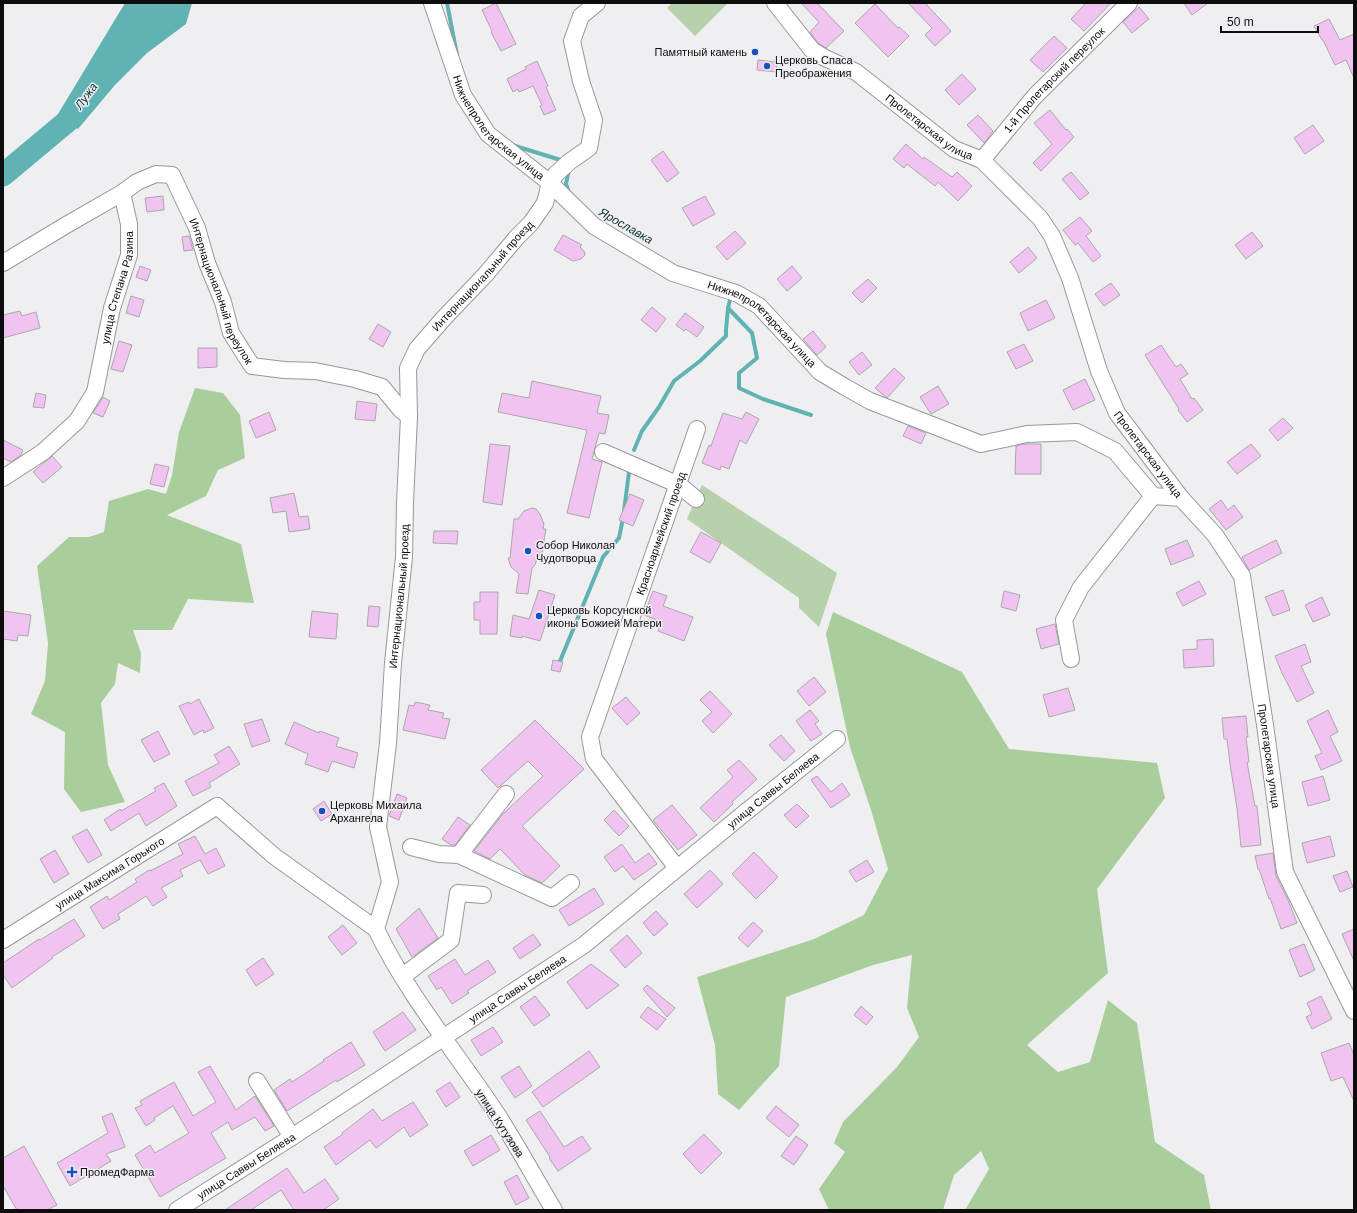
<svg xmlns="http://www.w3.org/2000/svg" width="1357" height="1213" font-family="Arial,sans-serif">
  <style>
    .green { fill: #b6d1ab }
    .forest { fill: #aace9b }
    .water { fill: #61b3b3 }
    .lines { fill: none; stroke-linecap: round; stroke-linejoin: round }
    .stream { stroke: #61b3b3; stroke-width: 4 }
    .river { stroke: #61b3b3; stroke-width: 23 }
    .building { fill: #f1c3f1; stroke: #aba8ab }
    .minor-casing { stroke: #98989b; stroke-width: 18 }
    .minor { stroke: #fff; stroke-width: 16 }
    .poi-dot { fill: #1851bd; stroke: #efeff2; stroke-width: 1.5 }
    .labels { text-anchor: middle; stroke-width: 3; stroke-linejoin: round; paint-order: stroke }
    .poi-label { font-size: 11px; fill: #0d0d0e; stroke: #efeff2; text-anchor: start }
    .street-label { font-size: 11px; fill: #0d0d0e; stroke: #efeff2 }
    .water-label { font-size: 12px; font-style: italic; fill: #0c3535; stroke: #efeff2 }
  </style>
  <rect width="100%" height="100%" fill="#efeff2"/>
  <g class="green">
    <polygon points="672,3 728,3 695,36 667,8"/>
    <polygon points="702,485 837,573 819,627 799,608 799,598 687,519"/>
  </g>
  <g class="forest">
    <polygon points="195,388 223,393 240,415 245,458 218,470 206,496 167,515 241,544 254,603 188,599 172,630 133,630 141,653 140,673 118,663 115,684 101,703 108,765 125,802 81,812 64,789 65,732 31,714 45,681 48,643 37,566 69,537 89,537 104,532 109,501 148,489 166,494 172,475 179,432"/>
    <polygon points="833,612 962,672 1009,749 1157,763 1165,798 1097,889 1108,973 1027,1045 1058,1072 1090,1062 1108,1000 1137,1023 1155,1142 1204,1175 1211,1210 965,1210 989,1169 981,1151 954,1175 943,1210 829,1210 819,1189 845,1152 834,1143 843,1122 897,1067 919,1037 907,1008 912,955 873,965 786,997 779,1066 739,1110 718,1094 715,1045 697,977 814,939 864,915 888,869 871,810 850,747 826,634"/>
  </g>
  <polygon class="water" points="125,3 192,3 186,24 147,53 115,85 78,129 58,114"/>
  <g class="lines">
    <g class="stream">
      <polyline points="447,3 457,55"/>
      <polyline points="512,145 564,161"/>
      <polyline points="569,169 566,184 570,195"/>
      <polyline points="731,296 728,308 752,333 757,358 739,373 739,388 763,399 811,415"/>
      <polyline points="634,450 642,431 659,407 674,381 700,361 726,336 726,330 728,308"/>
      <polyline points="624,511 629,472"/>
      <polyline points="558,666 603,557 619,538 623,518"/>
    </g>
    <polyline class="river" points="3,175 70,119 86,96"/>
  </g>
  <g class="building">
    <polygon points="496,3 516,44 501,51 491,32 492,31 482,10"/>
    <polygon points="801,3 817,3 844,31 826,48 818,43 810,32 819,22"/>
    <polygon points="908,3 925,3 951,31 935,46 925,35 932,28"/>
    <polygon points="1086,3 1111,3 1084,31 1071,19"/>
    <polygon points="1184,3 1208,3 1192,15"/>
    <polygon points="875,4 898,28 899,27 909,36 888,57 855,23"/>
    <polygon points="1139,7 1149,19 1132,33 1123,22"/>
    <polygon points="1329,19 1340,40 1354,34 1354,78 1346,60 1335,65 1323,40 1322,40 1314,26"/>
    <polygon points="1054,36 1067,48 1043,72 1030,60"/>
    <polygon points="758,60 777,62 776,72 757,70"/>
    <polygon points="537,61 548,86 546,87 556,110 544,115 540,106 542,105 533,86 519,92 518,89 513,92 507,79 526,69 525,67"/>
    <polygon points="962,74 976,89 959,105 945,90"/>
    <polygon points="1050,110 1066,130 1067,129 1074,137 1041,171 1033,163 1052,144 1034,123"/>
    <polygon points="978,115 993,131 984,143 967,125"/>
    <polygon points="1313,125 1324,141 1305,154 1294,138"/>
    <polygon points="906,144 923,159 924,157 952,177 957,172 972,186 958,201 938,182 935,186 907,164 904,168 893,159"/>
    <polygon points="663,151 679,173 667,182 651,160"/>
    <polygon points="1071,172 1089,193 1080,200 1062,179"/>
    <polygon points="163,196 164,210 147,212 145,198"/>
    <polygon points="705,196 715,214 693,226 682,208"/>
    <polygon points="1080,217 1092,231 1086,236 1101,256 1093,262 1078,243 1075,245 1063,230"/>
    <polygon points="735,231 746,243 727,260 716,247"/>
    <polygon points="1252,232 1263,246 1246,259 1235,245"/>
    <polygon points="563,235 582,245 580,247 584,251 585,255 581,259 573,261 554,250"/>
    <polygon points="189,236 193,250 184,251 182,237"/>
    <polygon points="1028,247 1037,258 1019,273 1010,262"/>
    <polygon points="140,266 151,270 147,281 136,277"/>
    <polygon points="792,266 802,278 787,291 777,279"/>
    <polygon points="868,279 877,288 862,303 852,293"/>
    <polygon points="1111,283 1120,295 1104,306 1095,294"/>
    <polygon points="131,296 144,300 139,317 126,313"/>
    <polygon points="1046,300 1055,318 1028,331 1020,313"/>
    <polygon points="652,307 666,319 656,332 641,320"/>
    <polygon points="20,311 22,316 36,312 40,328 3,338 3,315"/>
    <polygon points="685,313 704,327 697,337 686,329 684,331 676,325"/>
    <polygon points="378,324 391,332 383,347 369,339"/>
    <polygon points="813,331 826,347 817,355 803,339"/>
    <polygon points="119,341 132,345 123,372 111,369"/>
    <polygon points="1024,344 1033,361 1016,369 1007,352"/>
    <polygon points="1161,345 1176,367 1181,364 1188,374 1180,379 1192,399 1194,398 1203,410 1187,422 1178,410 1179,409 1145,355"/>
    <polygon points="198,348 217,348 217,367 198,368"/>
    <polygon points="862,352 872,365 859,375 849,362"/>
    <polygon points="894,368 905,378 887,398 875,388"/>
    <polygon points="1085,379 1095,400 1073,410 1063,390"/>
    <polygon points="532,381 601,396 597,413 609,415 605,434 599,433 592,459 602,462 589,518 567,513 587,430 498,412 502,393 529,398"/>
    <polygon points="938,386 949,404 931,414 920,397"/>
    <polygon points="36,393 46,395 44,408 33,407"/>
    <polygon points="103,397 110,401 103,417 93,413"/>
    <polygon points="357,401 377,404 375,421 355,419"/>
    <polygon points="269,412 276,430 256,438 249,421"/>
    <polygon points="746,412 759,419 746,444 740,440 729,469 721,466 720,470 702,463 709,445 711,446 723,413 742,419"/>
    <polygon points="1283,418 1293,428 1278,441 1269,430"/>
    <polygon points="908,426 926,433 921,444 903,436"/>
    <polygon points="3,440 23,450 21,455 11,462 3,458"/>
    <polygon points="490,444 510,446 502,505 483,502"/>
    <polygon points="1024,444 1041,444 1041,474 1015,474 1016,446"/>
    <polygon points="1251,444 1261,456 1237,474 1227,462"/>
    <polygon points="52,456 62,467 43,483 33,472"/>
    <polygon points="155,464 169,467 164,487 150,484"/>
    <polygon points="294,493 299,517 308,516 310,529 289,532 286,511 273,513 270,498"/>
    <polygon points="630,494 644,500 633,526 619,520"/>
    <polygon points="1221,500 1228,510 1234,505 1243,517 1226,530 1209,509"/>
    <polygon points="532,508 536,509 540,514 544,524 543,529 546,529 542,553 540,553 539,558 537,558 535,565 532,568 528,594 516,593 519,574 511,567 508,558 510,558 514,519 518,519 524,511"/>
    <polygon points="434,531 458,531 457,544 433,543"/>
    <polygon points="701,532 721,543 710,563 690,552"/>
    <polygon points="1187,540 1194,556 1171,565 1165,549"/>
    <polygon points="1276,540 1282,553 1249,570 1242,557"/>
    <polygon points="1199,581 1206,594 1183,606 1176,593"/>
    <polygon points="539,590 555,595 540,641 522,636 522,638 510,636 513,615 529,619"/>
    <polygon points="1283,590 1290,610 1273,616 1265,597"/>
    <polygon points="653,591 667,596 663,606 693,617 684,641 658,631 662,622 644,615"/>
    <polygon points="1004,591 1020,595 1016,611 1001,607"/>
    <polygon points="480,592 498,592 497,634 480,634 480,620 474,620 474,602 480,602"/>
    <polygon points="1322,597 1330,615 1313,622 1305,605"/>
    <polygon points="369,606 380,607 378,627 367,626"/>
    <polygon points="3,611 31,615 28,636 18,635 17,641 3,639"/>
    <polygon points="312,611 338,614 336,639 309,637"/>
    <polygon points="1055,624 1059,644 1041,649 1036,629"/>
    <polygon points="1213,639 1214,666 1184,668 1183,650 1197,649 1197,640"/>
    <polygon points="1305,644 1311,662 1301,666 1314,693 1297,702 1282,673 1275,656"/>
    <polygon points="553,660 563,662 560,672 551,670"/>
    <polygon points="814,677 826,692 809,706 797,691"/>
    <polygon points="1068,688 1075,710 1049,717 1043,695"/>
    <polygon points="710,691 732,714 713,733 702,721 712,712 700,700"/>
    <polygon points="626,697 640,713 627,725 612,708"/>
    <polygon points="199,699 214,728 204,733 203,730 194,735 179,706 189,702 190,704"/>
    <polygon points="415,702 430,705 428,710 444,713 442,718 450,719 445,739 403,730 409,705 414,706"/>
    <polygon points="810,710 819,721 815,724 822,734 811,741 796,721"/>
    <polygon points="1328,710 1338,732 1330,736 1342,761 1321,770 1315,756 1322,753 1307,721"/>
    <polygon points="1246,716 1248,737 1246,737 1249,762 1247,762 1255,806 1257,806 1261,845 1241,847 1237,808 1230,764 1227,739 1224,739 1222,718"/>
    <polygon points="262,719 270,741 252,747 244,724"/>
    <polygon points="535,720 584,769 522,826 560,866 542,883 525,875 500,849 490,859 474,851 503,814 543,776 528,761 498,788 481,770"/>
    <polygon points="294,722 319,733 320,731 339,738 336,746 358,753 354,768 332,761 328,772 305,764 308,754 285,744"/>
    <polygon points="158,731 170,754 154,762 141,740"/>
    <polygon points="781,735 795,751 784,761 769,745"/>
    <polygon points="229,746 240,764 209,783 211,787 193,796 185,781 219,763 214,755"/>
    <polygon points="739,760 757,779 732,802 733,804 714,822 700,808 733,777 727,770"/>
    <polygon points="817,776 831,792 842,783 850,795 831,808 811,780"/>
    <polygon points="1323,776 1330,800 1308,806 1302,782"/>
    <polygon points="164,783 177,806 146,826 139,813 111,831 104,820 120,809 121,811 156,791 154,788"/>
    <polygon points="397,794 407,798 399,820 389,816"/>
    <polygon points="324,801 332,814 321,821 313,809"/>
    <polygon points="797,804 809,816 796,828 784,815"/>
    <polygon points="672,805 697,835 678,850 653,820"/>
    <polygon points="614,810 629,826 619,836 604,820"/>
    <polygon points="458,817 470,825 455,845 451,845 442,839"/>
    <polygon points="87,829 102,855 88,863 72,837"/>
    <polygon points="195,836 205,854 216,848 225,866 208,874 200,860 180,870 183,876 161,888 167,897 153,906 146,896 118,914 120,919 103,929 90,907 107,896 109,900 137,882 135,879 149,870 150,871 183,854 178,844"/>
    <polygon points="1330,836 1335,856 1307,863 1302,843"/>
    <polygon points="622,844 635,863 649,853 657,864 634,880 623,866 615,872 604,857"/>
    <polygon points="55,850 69,874 54,883 40,859"/>
    <polygon points="754,852 778,877 756,899 732,874"/>
    <polygon points="1273,853 1276,876 1288,900 1297,923 1281,929 1270,898 1269,899 1259,869 1258,869 1255,856"/>
    <polygon points="867,860 874,872 856,882 849,871"/>
    <polygon points="710,870 723,884 697,908 684,894"/>
    <polygon points="1347,871 1353,887 1340,892 1333,876"/>
    <polygon points="594,888 604,904 569,926 559,910"/>
    <polygon points="419,908 438,938 412,957 396,929"/>
    <polygon points="656,911 668,924 654,936 643,923"/>
    <polygon points="74,919 85,936 52,957 53,958 12,988 3,975 3,963 39,939 40,940"/>
    <polygon points="753,922 763,931 748,947 738,938"/>
    <polygon points="343,925 357,943 342,955 328,937"/>
    <polygon points="1354,929 1354,961 1342,934"/>
    <polygon points="533,934 541,945 520,959 513,948"/>
    <polygon points="627,935 642,953 625,968 610,950"/>
    <polygon points="1304,944 1315,970 1300,977 1289,950"/>
    <polygon points="263,958 274,974 256,986 246,970"/>
    <polygon points="455,959 465,975 488,960 496,972 467,991 469,993 452,1004 441,987 437,990 428,976"/>
    <polygon points="591,964 619,985 587,1009 567,982"/>
    <polygon points="647,985 675,1008 667,1017 643,989"/>
    <polygon points="535,996 550,1015 534,1026 520,1007"/>
    <polygon points="1321,996 1332,1019 1312,1029 1306,1017 1312,1014 1307,1003"/>
    <polygon points="861,1006 873,1017 866,1025 854,1015"/>
    <polygon points="648,1007 666,1019 657,1030 640,1017"/>
    <polygon points="403,1012 416,1030 385,1051 373,1032"/>
    <polygon points="493,1027 503,1042 481,1056 471,1040"/>
    <polygon points="351,1042 365,1065 337,1082 336,1080 287,1111 274,1090 290,1079 292,1082 324,1061 323,1060"/>
    <polygon points="1349,1043 1354,1055 1354,1101 1343,1077 1331,1081 1321,1053"/>
    <polygon points="589,1051 600,1067 543,1107 532,1092"/>
    <polygon points="210,1066 236,1110 255,1096 274,1126 265,1131 255,1117 232,1130 228,1122 211,1133 226,1158 160,1197 135,1155 150,1145 155,1153 189,1133 173,1106 154,1118 155,1120 146,1126 135,1108 142,1105 140,1101 174,1082 193,1116 216,1102 198,1072"/>
    <polygon points="519,1066 532,1086 515,1098 501,1077"/>
    <polygon points="450,1082 460,1097 446,1107 436,1091"/>
    <polygon points="413,1102 428,1125 410,1137 404,1127 376,1148 370,1140 336,1165 324,1147 343,1134 342,1133 373,1109 382,1121"/>
    <polygon points="776,1106 799,1125 789,1137 766,1118"/>
    <polygon points="540,1111 564,1147 582,1136 591,1149 558,1171 549,1158 550,1157 526,1120"/>
    <polygon points="112,1113 125,1147 106,1154 111,1161 70,1186 57,1163 108,1133 102,1117"/>
    <polygon points="704,1134 722,1153 701,1174 683,1154"/>
    <polygon points="491,1135 500,1150 473,1166 464,1151"/>
    <polygon points="796,1136 808,1145 794,1165 781,1156"/>
    <polygon points="24,1146 57,1205 47,1210 17,1210 3,1186 3,1158"/>
    <polygon points="287,1168 304,1193 325,1179 339,1199 323,1210 294,1210 281,1190 251,1210 225,1210"/>
    <polygon points="517,1175 529,1198 516,1205 504,1182"/>
  </g>
  <g class="lines">
    <defs>
      <g id="minor">
        <path id="s1" d="M 432,3 L 463,95 L 488,134 L 550,183 L 594,226 L 673,273 L 736,293 L 759,306 L 820,372 L 845,387 L 870,401 L 981,444 L 1027,434 L 1077,432 L 1115,451 L 1153,496 L 1181,498"/>
        <path id="s2" d="M 775,3 L 812,50 L 825,58 L 856,72 L 954,149 L 982,160 L 1040,218 L 1052,236 L 1070,278 L 1099,371 L 1117,413 L 1181,498 L 1215,535 L 1242,576 L 1265,725 L 1285,872 L 1354,1011"/>
        <path id="s3" d="M 982,160 L 1035,96 L 1129,3"/>
        <path id="s4" d="M 3,263 L 68,224 L 122,193 L 137,182 L 156,174 L 172,175 L 197,228 L 207,263 L 223,302 L 231,333 L 252,366 L 284,370 L 315,371 L 355,379 L 382,387 L 401,410 L 409,416"/>
        <polyline points="603,452 679,485 696,499"/>
        <path id="s5" d="M 3,478 L 43,452 L 77,421 L 95,392 L 112,308 L 129,255 L 129,224 L 122,193"/>
        <polyline points="1071,659 1064,620 1081,587 1153,496"/>
        <polyline points="411,847 439,854 459,855 506,794"/>
        <polyline points="459,855 552,898 571,883"/>
        <path id="s6" d="M 677,868 L 594,759 L 590,737 L 697,429"/>
        <path id="s7" d="M 3,940 L 217,806 L 274,856 L 376,929"/>
        <polyline points="403,976 451,940 458,893 483,895"/>
        <polyline points="257,1081 292,1137"/>
        <path id="s8" d="M 177,1210 L 292,1137 L 584,945 L 747,811 L 837,739"/>
        <path id="s9" d="M 554,1210 C 534,1177 516,1143 495,1111 C 455,1051 407,994 376,929 L 390,882 L 378,827 L 388,743 L 393,663 L 404,557 L 405,503 L 409,416 L 408,368 L 417,349 L 443,319 L 486,274 L 517,237 L 531,223 L 545,203 L 550,183 L 556,174 L 569,162 L 589,148 L 594,120 L 581,81 L 572,41 L 581,16 L 597,3"/>
      </g>
    </defs>
    <use href="#minor" class="minor-casing"/>
    <use href="#minor" class="minor"/>
  </g>
  <g class="poi-dot">
    <circle cx="755" cy="52" r="4"/>
    <circle cx="767" cy="66" r="4"/>
    <circle cx="528" cy="551" r="4"/>
    <circle cx="539" cy="616" r="4"/>
    <circle cx="322" cy="811" r="4"/>
    <path d="M70 1166h4v4h4v4h-4v4h-4v-4h-4v-4h4z"/>
  </g>
  <g class="labels">
    <g class="poi-label">
      <text x="747" y="56" text-anchor="end">Памятный камень</text>
      <text x="775" y="64">Церковь Спаса<tspan x="775" dy="13">Преображения</tspan></text>
      <text x="536" y="549">Собор Николая<tspan x="536" dy="13">Чудотворца</tspan></text>
      <text x="547" y="614">Церковь Корсунской<tspan x="547" dy="13">иконы Божией Матери</tspan></text>
      <text x="330" y="809">Церковь Михаила<tspan x="330" dy="13">Архангела</tspan></text>
      <text x="80" y="1176">ПромедФарма</text>
    </g>
    <g class="street-label">
      <text dy="4" stroke="none"><textPath href="#s3" startOffset="108">1-й Пролетарский переулок</textPath></text>
      <text dy="4" stroke="none"><textPath href="#s2" startOffset="201">Пролетарская улица</textPath></text>
      <text dy="4" stroke="none"><textPath href="#s1" startOffset="145">Нижнепролетарская улица</textPath></text>
      <text dy="4" stroke="none"><textPath href="#s9" startOffset="1018">Интернациональный проезд</textPath></text>
      <text dy="4" stroke="none"><textPath href="#s5" startOffset="235">улица Степана Разина</textPath></text>
      <text dy="4" stroke="none"><textPath href="#s4" startOffset="320">Интернациональный переулок</textPath></text>
      <text dy="4" stroke="none"><textPath href="#s1" startOffset="481">Нижнепролетарская улица</textPath></text>
      <text dy="4" stroke="none"><textPath href="#s2" startOffset="608">Пролетарская улица</textPath></text>
      <text dy="4" stroke="none"><textPath href="#s6" startOffset="375">Красноармейский проезд</textPath></text>
      <text dy="4" stroke="none"><textPath href="#s9" startOffset="670">Интернациональный проезд</textPath></text>
      <text dy="4" stroke="none"><textPath href="#s2" startOffset="944">Пролетарская улица</textPath></text>
      <text dy="4" stroke="none"><textPath href="#s8" startOffset="730">улица Саввы Беляева</textPath></text>
      <text dy="4" stroke="none"><textPath href="#s7" startOffset="126">улица Максима Горького</textPath></text>
      <text dy="4" stroke="none"><textPath href="#s8" startOffset="406">улица Саввы Беляева</textPath></text>
      <text transform="translate(500 1123) rotate(57)" y="4">улица Кутузова</text>
      <text dy="4" stroke="none"><textPath href="#s8" startOffset="82">улица Саввы Беляева</textPath></text>
    </g>
    <g class="water-label">
      <text transform="translate(86 96) rotate(-54)" y="4">Лужа</text>
      <text transform="translate(626 226) rotate(30)" y="4">Ярославка</text>
    </g>
  </g>
  <rect width="1357" height="1213" fill="none" stroke="#0d0d0e" stroke-width="8"/>
  <path d="M1221 26v6h97v-6" fill="none" stroke="#0d0d0e" stroke-width="2"/>
  <text x="1227" y="26" font-size="12" fill="#0d0d0e" stroke="#efeff2" stroke-width="3" paint-order="stroke">50 m</text>
</svg>
